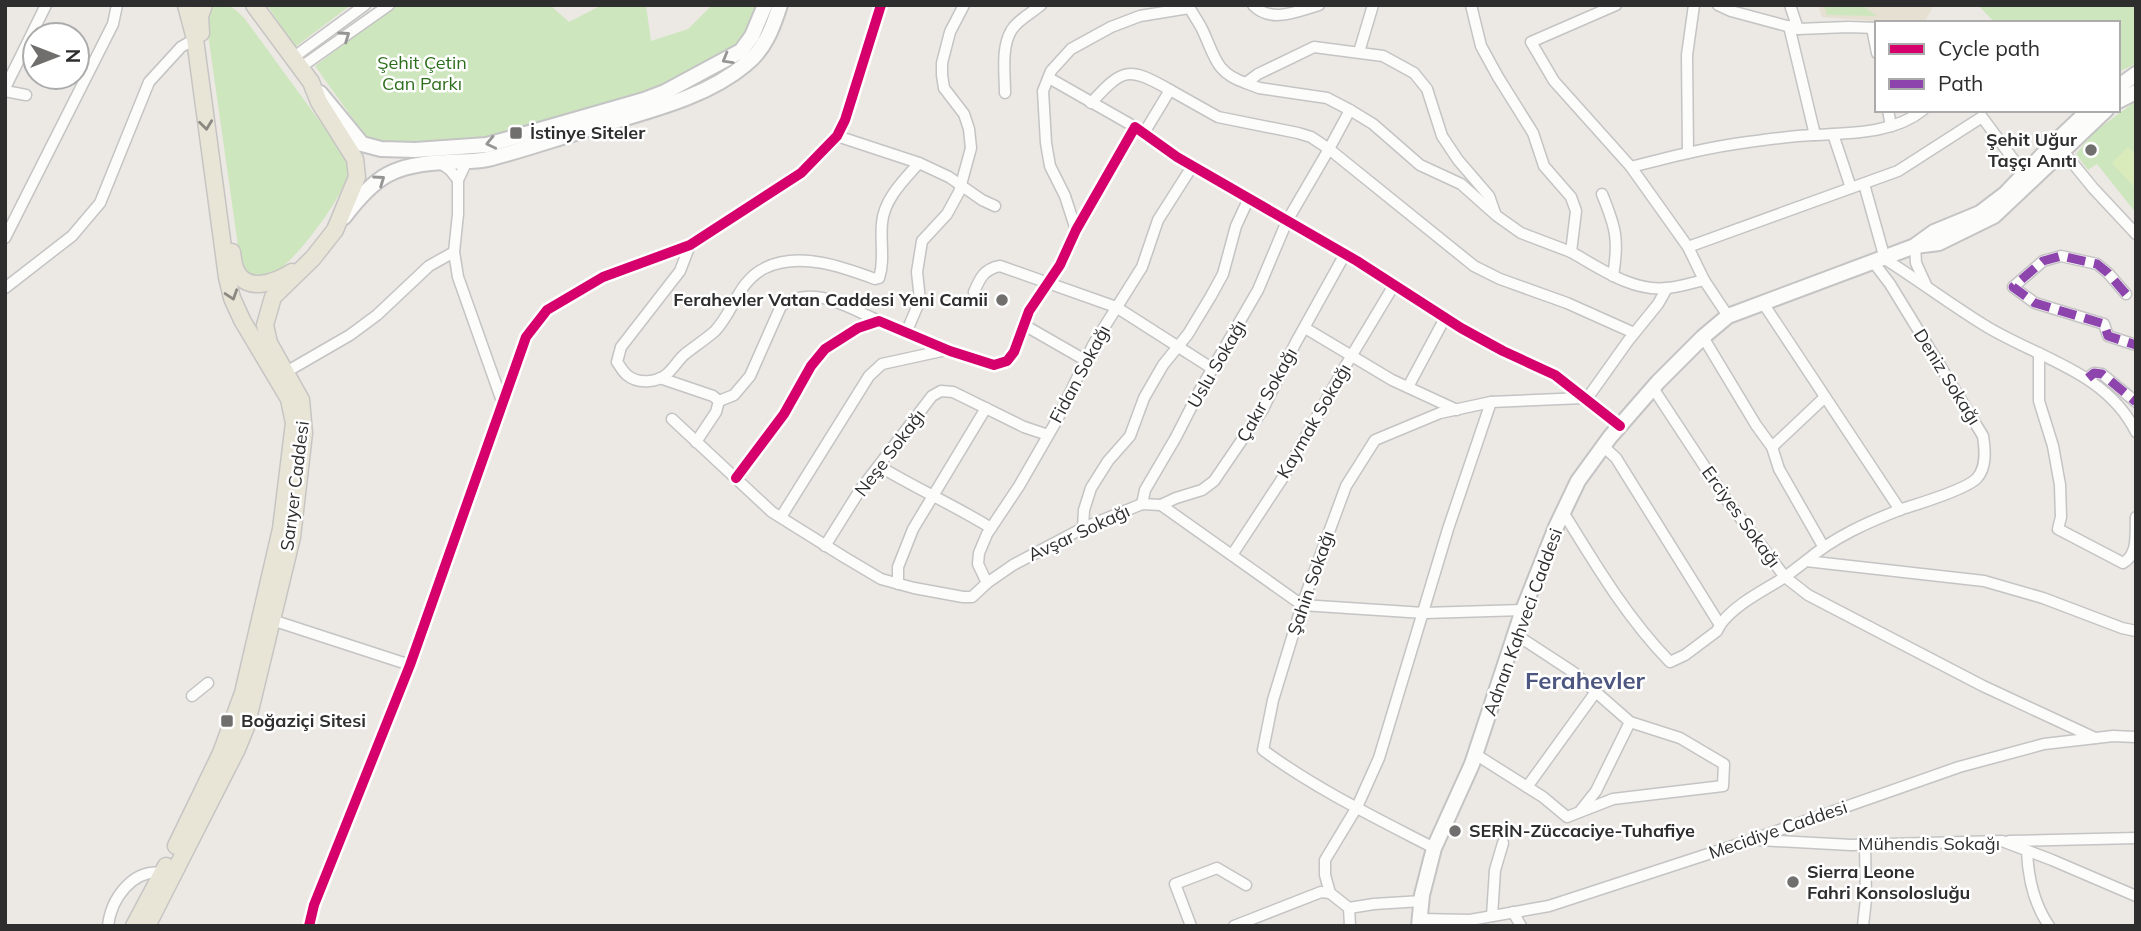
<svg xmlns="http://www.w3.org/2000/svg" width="2141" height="931" font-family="Mulish,sans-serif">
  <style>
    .education { fill: #e6e0d3 }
    .green { fill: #cee6be }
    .pitch { fill: #d9eabb }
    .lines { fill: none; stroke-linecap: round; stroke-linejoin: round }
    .minor-casing { stroke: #c5c4c5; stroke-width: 13 }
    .secondary-casing { stroke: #c5c4c5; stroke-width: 18 }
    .primary-casing { stroke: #c6c5c4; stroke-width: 19 }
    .minor { stroke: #fcfcfb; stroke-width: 10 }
    .secondary { stroke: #fcfcfb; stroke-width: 14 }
    .primary { stroke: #e8e4d6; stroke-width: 16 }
    .quiet { stroke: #8e44ad; stroke-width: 9; stroke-dasharray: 18 9; stroke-linecap: butt }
    .cycleway-casing { stroke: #fff; stroke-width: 15 }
    .cycleway { stroke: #d6006c; stroke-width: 10 }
    .oneway { stroke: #959594 }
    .oneway2 { stroke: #8b8982 }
    .poi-dot { fill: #706f6e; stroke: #fff; stroke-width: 2.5 }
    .labels { text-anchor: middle; stroke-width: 5; stroke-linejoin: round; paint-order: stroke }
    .park-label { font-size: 18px; fill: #2c6e1b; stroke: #fff }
    .poi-label { font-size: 18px; font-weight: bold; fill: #2e2e2e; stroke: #fff; text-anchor: start }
    .street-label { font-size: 18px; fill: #2e2e2e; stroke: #fff }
    .district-label { font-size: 24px; font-weight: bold; fill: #4d5680; stroke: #fff }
  </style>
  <rect width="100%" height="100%" fill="#ece8e4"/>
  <polygon class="education" points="1818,5 1934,5 1924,23 1898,23 1822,17"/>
  <g class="green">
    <path d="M 213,5 C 230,5 233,6 245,19 L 345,156 C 347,162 349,166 348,172 C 345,195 296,261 275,272 C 270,275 260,277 254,276 C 246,274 244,266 240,260 L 207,27 L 208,13 Z"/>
    <polygon points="267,5 351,5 295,47"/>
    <polygon points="395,5 550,5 569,22 602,5 646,5 651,41 688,29 712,5 756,5 753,19 746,34 718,61 659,92 476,142 376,141 366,137 315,66"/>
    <polygon points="1824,5 1862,5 1877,16 1827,15"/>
    <polygon points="1978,5 2136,5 2136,64 2118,72 2118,23 1995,23"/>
    <polygon points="2136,101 2136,213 2097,164 2088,170 2076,154 2094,132"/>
  </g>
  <polygon class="pitch" points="2128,147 2136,155 2136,189 2112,163"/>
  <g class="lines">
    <defs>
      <g id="minor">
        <path d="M 1188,5 C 1192,13 1198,21 1202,29 C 1215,56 1215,73 1246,83"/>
        <path d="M 1253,5 C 1271,24 1298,11 1319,5"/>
        <path d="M 1471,5 L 1481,46 L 1498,77 L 1533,133 L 1544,166 L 1571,197 L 1576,211 L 1571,252 C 1600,268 1632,292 1667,288 C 1679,287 1692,283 1704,280 L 1688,247 L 1898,171 L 1982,117 L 2024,174"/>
        <polyline points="1616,5 1531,42 1554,81 1631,167 1688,247"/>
        <polyline points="1718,5 1731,11 1798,29 1848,27 1877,28"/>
        <polyline points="1790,5 1798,29"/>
        <polyline points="1789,26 1815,135"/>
        <polyline points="1872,28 1877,53"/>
        <polyline points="1359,52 1373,5"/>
        <polyline points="294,57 365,5"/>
        <polyline points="301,67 389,5"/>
        <polyline points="1049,78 1135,127"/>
        <polyline points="5,88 46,5"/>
        <polyline points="5,91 26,95"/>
        <path d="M 1005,93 C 1005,74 1001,48 1011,31 C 1017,20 1032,13 1041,5"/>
        <path d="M 1091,103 C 1123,68 1128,66 1170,90"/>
        <polyline points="1350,110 1327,98 1259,88 1246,83 1258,74 1314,47 1383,56 1414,73 1427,89 1442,136 1458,160 1489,196 1495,213"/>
        <polyline points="1888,110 1891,126"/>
        <polyline points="1144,133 1170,90 1218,117 1298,133 1311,137 1329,149 1350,110 1373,124 1420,165 1461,184 1497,216 1521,233 1571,252"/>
        <polyline points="1833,134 1851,188"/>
        <polyline points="837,136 919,163"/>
        <polyline points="2062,150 2093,188 2136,234"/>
        <polyline points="1688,153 1687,55 1694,5"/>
        <polyline points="439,162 450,170 458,180 467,161"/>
        <path d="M 1631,167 C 1670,157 1709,147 1748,142 C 1770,139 1792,136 1813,135 C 1850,133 1893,134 1923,110"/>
        <polyline points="458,180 458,214 454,252 458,277 503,404"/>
        <path d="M 1864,184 L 1885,259 C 1918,280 1950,304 1984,325 C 2037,358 2106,371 2136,432"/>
        <path d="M 1602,194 C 1616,228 1619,240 1613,276"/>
        <polyline points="1076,230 1065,196 1050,166 1046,143 1043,91 1051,71 1071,49 1111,27 1140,16 1189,8"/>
        <polyline points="5,238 113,24 117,5"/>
        <path d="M 690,245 L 680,271 L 621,347 L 617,362 C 620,366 623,372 627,375 C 637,384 657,383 667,374 C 674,368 678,360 685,354 C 695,346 706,339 715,331 C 734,311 738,281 765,268 C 799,251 843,267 875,279 L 879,278 C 885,261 880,241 882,223 C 884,199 904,180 919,163 L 949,177 L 982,200 L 995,206"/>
        <polyline points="1915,246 1916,263 1926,285"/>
        <polyline points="1704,280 1728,316"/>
        <polyline points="5,288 72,236 100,203 149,82 181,47 195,39"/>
        <path d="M 974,292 C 980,278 984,269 1000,266 L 1116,307 L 1213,369"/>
        <polyline points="2126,294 2108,273 2097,264 2061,256 2043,261 2013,287 2035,303 2104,324 2108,336 2136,345"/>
        <polyline points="1763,303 1900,510"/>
        <polyline points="1024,325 1085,360"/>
        <polyline points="1305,328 1392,380 1457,410"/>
        <polyline points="906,333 920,300 917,272 922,241 947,214 959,192 971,148 969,129 964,114 944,88 942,75 942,63 950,32 964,5"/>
        <polyline points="1703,337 1756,425 1772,447 1779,469 1823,546"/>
        <path d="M 2039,353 L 2039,401 L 2053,446 L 2060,485 L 2061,517 L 2058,529 L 2123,563 C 2139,554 2135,533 2136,517"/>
        <polyline points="286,372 350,335 377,315 429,266 454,252"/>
        <polyline points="660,378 713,396 719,401 716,412 696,442"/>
        <polyline points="2088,378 2094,373 2102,374 2136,402"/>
        <polyline points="1408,387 1445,318"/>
        <path d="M 1653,388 L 1726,499 L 1785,577 C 1763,591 1735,604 1720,625"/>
        <polyline points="1586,400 1628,341 1658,304 1667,288"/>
        <path d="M 719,401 L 734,395 L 750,376 L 781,306 C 812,283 849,308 879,321"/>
        <polyline points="672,419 772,512 844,557 881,579 914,588 963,597 972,597 987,583 1013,565 1083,528 1142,504 1161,505 1302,605 1424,613 1523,610"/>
        <polyline points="1772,447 1825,397"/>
        <path d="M 879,466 C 915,488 954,505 991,528"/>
        <polyline points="736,478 784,414 811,366 825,349 858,328 879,321 950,351 994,365 1007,361 1014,352 1029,311 1060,265 1076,230 1135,127 1177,157 1357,261 1461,328 1503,351 1555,375 1620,426"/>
        <polyline points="1142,504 1145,490 1176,437 1200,390 1258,290 1287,221 1329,149 1474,266 1500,279 1567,303 1634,333"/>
        <polyline points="1161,505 1176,498 1202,490 1214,481 1263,409 1295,344 1345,254"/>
        <path d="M 1563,512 C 1595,564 1627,618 1670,662 L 1685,655 L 1717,631 L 1720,625 L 1616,458 L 1603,446"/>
        <polyline points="781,517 869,376 882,364 946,350"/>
        <polyline points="1083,528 1084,510 1091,488 1108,461 1130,436 1144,398 1163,365 1188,334 1211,296 1223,274 1236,226 1249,198"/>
        <polyline points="825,546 860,490 932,396 941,391 953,392 1024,427 1048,435"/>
        <polyline points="1232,555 1282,479 1346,365 1394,285"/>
        <path d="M 1806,561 C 1834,537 1868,522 1902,509 C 1918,504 1968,489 1977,478 C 1987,467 1985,449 1983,436 L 1890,284 L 1874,263"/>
        <polyline points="987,583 978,564 979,553 987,534 1019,486 1057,420 1093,345 1142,267 1158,220 1193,165"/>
        <polyline points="898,584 898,567 913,529 986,408"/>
        <polyline points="272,620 410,665"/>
        <polyline points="192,696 208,683"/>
        <polyline points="2095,738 1983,686 1808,595 1785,577 1806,561 1984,581 2043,598 2122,628 2136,631"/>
        <polyline points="1475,754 1543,797 1567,817 1613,799 1723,786 1724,764 1680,738 1630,722 1573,672 1515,634"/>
        <polyline points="1527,787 1595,693"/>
        <polyline points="1581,810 1596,791 1630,722"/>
        <polyline points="1759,840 1851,845 2002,841 2052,860 2136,896"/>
        <polyline points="2009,841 2136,838"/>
        <path d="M 1434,848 C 1376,818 1316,789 1263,750 L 1273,700 L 1302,605 L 1346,486 L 1375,440 L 1440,413 L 1491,402 L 1583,398"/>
        <path d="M 2027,851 C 2028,877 2034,904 2049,926"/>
        <polyline points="1330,893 1325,875 1325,860 1357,807 1379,758 1448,529 1491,402"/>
        <polyline points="1349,908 1350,926"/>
        <polyline points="1513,912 1521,926"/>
        <polyline points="1492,916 1495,870 1503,843"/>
        <polyline points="1419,919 1470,920 1549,906 1754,839 1959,767 2044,744 2113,736 2136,737"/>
        <path d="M 108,926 C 111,899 132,869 162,873"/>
        <polyline points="309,926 314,905 410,665 526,337 547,310 603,277 690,245 801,173 837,136 845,120 881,5"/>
        <polyline points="1191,926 1175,884 1217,868 1246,885"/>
        <polyline points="1234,926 1321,892 1330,893 1349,908 1374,904 1422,901"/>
        <polyline points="1863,926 1866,899 1865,845"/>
      </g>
      <g id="secondary">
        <polyline points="2118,87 2136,74"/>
        <polyline points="320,93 362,144 381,149 415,150 487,145 644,100 665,92 741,51 752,36 765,5"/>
        <polyline points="2118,101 2136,92"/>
        <path d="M 344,217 C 375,176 394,164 446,162 C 460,161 475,162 488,159 C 524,150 560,137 595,127 C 646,111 704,99 746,64 C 765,49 773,27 780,5"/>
        <polyline points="1916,245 1934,232 1980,213 2005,194 2052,145 2089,110"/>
        <polyline points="1419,926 1422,895 1434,848 1472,764 1523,610 1556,527 1578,481 1610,437 1658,382 1703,337 1728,316 1915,246 1939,243 1994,216 2106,110"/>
      </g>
      <g id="primary">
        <polyline points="201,33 200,16 204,5"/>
        <path d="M 232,252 C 233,258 233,264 236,270 C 246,294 276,282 292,272"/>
        <polyline points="176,846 221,753 243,693 281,529 294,423 289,399 242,320 232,298 227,277 195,39 186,5"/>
        <polyline points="134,926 166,866"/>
        <polyline points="147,926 237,749 246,727 292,537 304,433 301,400 269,343 265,325 273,297 313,258 335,230 357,177 355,159 319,102 311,82 254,5"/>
      </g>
    </defs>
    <use href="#minor" class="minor-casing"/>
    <use href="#secondary" class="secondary-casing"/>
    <use href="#primary" class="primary-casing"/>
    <use href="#minor" class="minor"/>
    <use href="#secondary" class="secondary"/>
    <use href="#primary" class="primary"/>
    <g class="quiet">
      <polyline points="2126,294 2108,273 2097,264 2061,256 2043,261 2013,287 2035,303 2104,324 2108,336 2136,345"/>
      <polyline points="2088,378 2094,373 2102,374 2136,402"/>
    </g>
    <defs>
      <g id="cycleway">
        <polyline points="736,478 784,414 811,366 825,349 858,328 879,321 950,351 994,365 1007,361 1014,352 1029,311 1060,265 1076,230 1135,127 1177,157 1357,261 1461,328 1503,351 1555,375 1620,426"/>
        <polyline points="309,926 314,905 410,665 526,337 547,310 603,277 690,245 801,173 837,136 845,120 881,5"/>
      </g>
    </defs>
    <use href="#cycleway" class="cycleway-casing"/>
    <use href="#cycleway" class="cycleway"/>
  </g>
  <defs><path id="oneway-chevron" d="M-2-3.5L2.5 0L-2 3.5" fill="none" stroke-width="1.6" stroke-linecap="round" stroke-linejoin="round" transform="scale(1.75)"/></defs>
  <g class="oneway">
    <use href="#oneway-chevron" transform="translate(345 36) rotate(-35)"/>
    <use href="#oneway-chevron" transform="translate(727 59) rotate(150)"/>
    <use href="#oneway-chevron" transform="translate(491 143) rotate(167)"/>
    <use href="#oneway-chevron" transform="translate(380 180) rotate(-35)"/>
  </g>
  <g class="oneway2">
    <use href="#oneway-chevron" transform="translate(206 125) rotate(83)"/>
    <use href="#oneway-chevron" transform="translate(232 295) rotate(72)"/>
  </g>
  <g class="poi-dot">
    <rect x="509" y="126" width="14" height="14" rx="3.5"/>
    <circle cx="2091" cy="150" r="7"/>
    <circle cx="1002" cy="300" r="7"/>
    <rect x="220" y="714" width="14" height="14" rx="3.5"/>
    <circle cx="1455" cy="831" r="7"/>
    <circle cx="1793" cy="882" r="7"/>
  </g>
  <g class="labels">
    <g class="park-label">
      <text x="422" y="69">Şehit Çetin<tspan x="422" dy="21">Can Parkı</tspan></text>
    </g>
    <g class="poi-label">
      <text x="530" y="139">İstinye Siteler</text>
      <text x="2077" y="146" text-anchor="end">Şehit Uğur<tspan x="2077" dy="21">Taşçı Anıtı</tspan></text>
      <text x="988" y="306" text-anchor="end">Ferahevler Vatan Caddesi Yeni Camii</text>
      <text x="241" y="727">Boğaziçi Sitesi</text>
      <text x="1469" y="837">SERİN-Züccaciye-Tuhafiye</text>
      <text x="1807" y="878">Sierra Leone<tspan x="1807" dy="21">Fahri Konsolosluğu</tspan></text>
    </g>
    <g class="street-label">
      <text transform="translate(1217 364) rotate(-60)" y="6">Uslu Sokağı</text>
      <text transform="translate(1080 374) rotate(-62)" y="6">Fidan Sokağı</text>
      <text transform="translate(1947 377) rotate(58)" y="6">Deniz Sokağı</text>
      <text transform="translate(1267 395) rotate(-61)" y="6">Çakır Sokağı</text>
      <text transform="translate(1314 421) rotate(-60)" y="6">Kaymak Sokağı</text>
      <text transform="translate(890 453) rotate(-53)" y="6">Neşe Sokağı</text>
      <text transform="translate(295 486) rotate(-83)" y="6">Sarıyer Caddesi</text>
      <text transform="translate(1741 517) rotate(54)" y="6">Erciyes Sokağı</text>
      <text transform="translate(1079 533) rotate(-25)" y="6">Avşar Sokağı</text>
      <text transform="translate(1311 583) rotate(-71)" y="6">Şahin Sokağı</text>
      <text transform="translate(1523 622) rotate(-70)" y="6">Adnan Kahveci Caddesi</text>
      <text transform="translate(1778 830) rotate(-19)" y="6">Mecidiye Caddesi</text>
      <text x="1929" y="850">Mühendis Sokağı</text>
    </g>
    <g class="district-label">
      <text x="1585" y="689">Ferahevler</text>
    </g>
  </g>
  <rect width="2141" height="931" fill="none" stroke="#2e2e2e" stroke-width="14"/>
  <rect x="1875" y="21" width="245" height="91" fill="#ffffff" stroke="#ababab" stroke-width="2"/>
  <rect x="1889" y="44" width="35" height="10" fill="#d6006c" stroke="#ababab" stroke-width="2"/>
  <text x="1938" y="56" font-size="21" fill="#2e2e2e">Cycle path</text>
  <rect x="1889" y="79" width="35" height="10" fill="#8e44ad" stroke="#ababab" stroke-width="2"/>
  <text x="1938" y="91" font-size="21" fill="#2e2e2e">Path</text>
  <g transform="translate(56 56) rotate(90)"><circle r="33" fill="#ffffff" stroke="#ababab" stroke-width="2"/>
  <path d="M0-5L12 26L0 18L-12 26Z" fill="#706f6e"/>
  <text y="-10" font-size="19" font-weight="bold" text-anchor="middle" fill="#2e2e2e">N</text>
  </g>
</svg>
